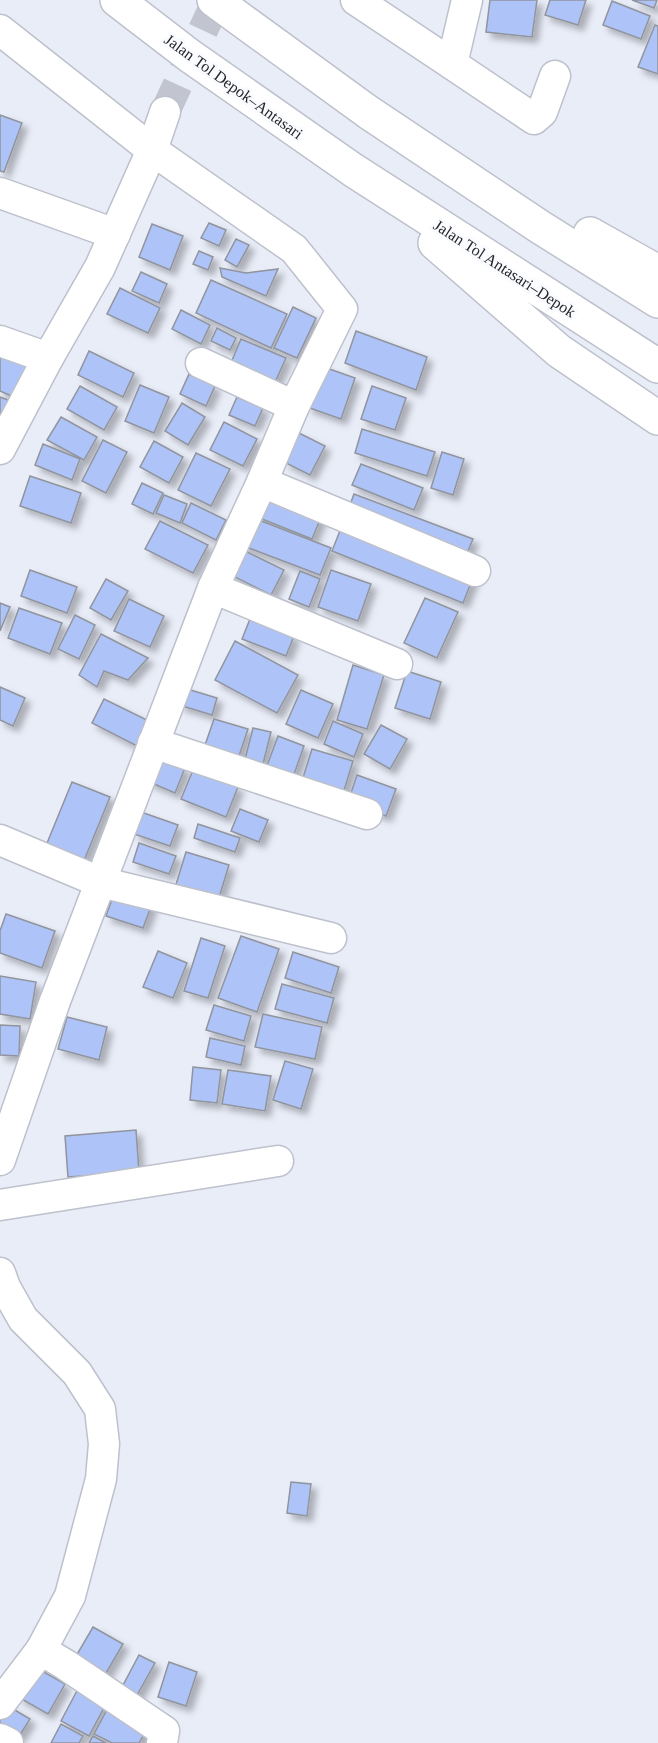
<svg xmlns="http://www.w3.org/2000/svg" width="658" height="1743" font-family="'Times New Roman',serif">
  <style>
    .building { fill: #aec3f7; stroke: #90949d; stroke-width: 1.5; filter: url(#shadow) }
    .lines { fill: none; stroke-linecap: round; stroke-linejoin: round }
    .minor-tunnel { stroke: #c2c5cf; stroke-width: 30; stroke-dasharray: 30 15; stroke-linecap: butt }
    .minor-casing { stroke: #bdc1cc; stroke-width: 33 }
    .motorway-casing { stroke: #bdc1cc; stroke-width: 36 }
    .minor { stroke: #fff; stroke-width: 30 }
    .motorway { stroke: #fff; stroke-width: 33 }
    .labels { text-anchor: middle; stroke-width: 6; stroke-linejoin: round; paint-order: stroke }
    .street-label { font-size: 16px; fill: #26272b; stroke: #f9fbff }
  </style>
  <defs>
    <filter id="shadow"><feDropShadow dx="5.5" dy="5.5" stdDeviation="3" flood-color="#0004"/></filter>
  </defs>
  <rect width="100%" height="100%" fill="#e9edf8"/>
  <g class="building">
    <polygon points="490,0 537,0 532,37 486,32"/>
    <polygon points="550,0 586,0 578,25 545,15"/>
    <polygon points="632,0 657,0 654,8"/>
    <polygon points="612,1 650,16 641,39 603,25"/>
    <polygon points="655,25 658,26 658,74 638,67"/>
    <polygon points="0,115 22,123 4,172 0,171"/>
    <polygon points="209,223 226,230 219,246 201,238"/>
    <polygon points="152,224 183,236 170,270 139,257"/>
    <polygon points="236,239 249,245 237,267 225,260"/>
    <polygon points="199,251 213,257 208,270 193,264"/>
    <polygon points="220,268 246,273 278,269 266,296 222,277"/>
    <polygon points="141,272 167,284 159,303 132,291"/>
    <polygon points="211,280 287,314 271,348 196,313"/>
    <polygon points="120,288 160,308 148,333 107,314"/>
    <polygon points="293,307 316,318 297,358 274,348"/>
    <polygon points="181,310 210,325 201,344 172,329"/>
    <polygon points="217,328 236,338 230,350 211,341"/>
    <polygon points="356,331 427,357 416,390 345,363"/>
    <polygon points="241,339 286,358 271,391 227,372"/>
    <polygon points="0,349 31,364 16,398 0,391"/>
    <polygon points="89,351 134,373 123,397 78,375"/>
    <polygon points="321,366 355,378 341,419 307,407"/>
    <polygon points="189,374 215,386 206,406 180,394"/>
    <polygon points="140,385 169,397 154,433 125,421"/>
    <polygon points="80,386 117,407 104,430 67,409"/>
    <polygon points="372,386 406,398 395,430 361,419"/>
    <polygon points="0,397 16,403 0,436"/>
    <polygon points="237,397 263,408 255,426 229,415"/>
    <polygon points="182,403 205,417 188,445 165,431"/>
    <polygon points="61,417 97,437 84,460 47,440"/>
    <polygon points="224,422 257,439 243,466 210,450"/>
    <polygon points="362,429 435,452 427,476 355,453"/>
    <polygon points="299,433 325,446 310,475 284,462"/>
    <polygon points="103,440 127,452 106,493 82,481"/>
    <polygon points="154,441 183,457 169,483 140,467"/>
    <polygon points="43,444 80,459 72,480 35,465"/>
    <polygon points="442,452 464,459 453,495 431,488"/>
    <polygon points="196,453 230,469 211,506 178,490"/>
    <polygon points="361,464 423,488 414,510 352,485"/>
    <polygon points="30,476 81,493 71,523 20,506"/>
    <polygon points="142,483 163,493 153,514 132,504"/>
    <polygon points="269,488 324,510 312,539 257,517"/>
    <polygon points="354,494 473,539 465,558 347,513"/>
    <polygon points="164,495 187,504 180,523 156,513"/>
    <polygon points="191,503 226,520 216,540 182,523"/>
    <polygon points="251,517 331,548 320,575 241,545"/>
    <polygon points="160,521 208,545 193,573 145,549"/>
    <polygon points="343,523 474,575 463,603 332,551"/>
    <polygon points="239,548 284,570 271,595 227,573"/>
    <polygon points="30,570 77,587 67,613 21,596"/>
    <polygon points="331,570 371,584 358,621 318,607"/>
    <polygon points="300,571 320,579 309,607 289,599"/>
    <polygon points="106,579 128,591 111,620 90,608"/>
    <polygon points="425,598 458,612 437,658 404,643"/>
    <polygon points="129,599 164,616 150,647 114,631"/>
    <polygon points="0,603 10,607 0,631"/>
    <polygon points="19,608 62,623 50,654 8,638"/>
    <polygon points="75,615 95,625 79,659 58,649"/>
    <polygon points="250,619 294,636 286,656 242,639"/>
    <polygon points="101,634 148,658 128,680 104,671 97,687 79,675"/>
    <polygon points="235,641 298,675 277,713 215,680"/>
    <polygon points="353,665 384,675 367,729 337,720"/>
    <polygon points="407,671 441,682 430,719 395,708"/>
    <polygon points="0,687 25,698 13,726 0,720"/>
    <polygon points="184,688 217,698 212,715 179,705"/>
    <polygon points="301,690 333,704 318,738 286,724"/>
    <polygon points="104,699 149,721 137,746 92,723"/>
    <polygon points="214,719 248,729 238,759 204,748"/>
    <polygon points="333,721 363,734 354,757 324,744"/>
    <polygon points="381,725 407,739 390,769 364,754"/>
    <polygon points="253,728 271,732 262,768 244,763"/>
    <polygon points="278,736 304,746 292,780 265,771"/>
    <polygon points="312,749 353,761 342,797 301,784"/>
    <polygon points="157,757 185,768 175,793 147,781"/>
    <polygon points="193,770 238,787 226,817 181,799"/>
    <polygon points="357,775 396,789 386,816 348,802"/>
    <polygon points="72,782 110,797 83,863 45,848"/>
    <polygon points="240,809 268,820 259,842 231,831"/>
    <polygon points="141,812 178,825 170,846 134,834"/>
    <polygon points="198,824 240,838 235,852 194,838"/>
    <polygon points="139,843 176,856 169,874 133,862"/>
    <polygon points="186,852 229,865 217,904 174,891"/>
    <polygon points="115,891 152,904 143,928 106,916"/>
    <polygon points="6,914 55,931 42,968 0,953 0,931"/>
    <polygon points="241,936 279,949 257,1012 218,998"/>
    <polygon points="201,938 225,946 208,998 184,991"/>
    <polygon points="158,951 187,963 173,998 143,987"/>
    <polygon points="293,952 339,967 331,993 285,978"/>
    <polygon points="0,976 36,982 30,1019 0,1014"/>
    <polygon points="282,984 334,998 327,1023 275,1009"/>
    <polygon points="214,1005 251,1016 244,1041 206,1030"/>
    <polygon points="263,1014 322,1027 315,1059 255,1047"/>
    <polygon points="67,1017 107,1027 99,1060 58,1049"/>
    <polygon points="0,1025 20,1026 19,1056 0,1055"/>
    <polygon points="210,1038 245,1046 241,1065 206,1057"/>
    <polygon points="285,1061 313,1069 301,1109 273,1100"/>
    <polygon points="193,1067 221,1070 217,1103 190,1100"/>
    <polygon points="228,1070 271,1076 265,1111 222,1104"/>
    <polygon points="136,1130 139,1172 68,1177 65,1136"/>
    <polygon points="291,1482 311,1484 307,1516 287,1513"/>
    <polygon points="93,1627 123,1644 102,1680 72,1663"/>
    <polygon points="139,1655 155,1663 136,1697 121,1689"/>
    <polygon points="169,1662 197,1672 186,1706 158,1697"/>
    <polygon points="35,1667 65,1684 48,1714 18,1697"/>
    <polygon points="79,1687 107,1702 89,1736 61,1721"/>
    <polygon points="8,1706 30,1719 18,1738 0,1728 0,1720"/>
    <polygon points="109,1706 148,1727 139,1743 112,1743 94,1734"/>
    <polygon points="61,1724 83,1736 79,1743 51,1743"/>
    <polygon points="93,1736 106,1743 89,1743"/>
  </g>
  <g class="lines">
    <polyline class="minor-tunnel" points="165,112 217,0"/>
    <defs>
      <g id="minor">
        <polyline points="356,0 452,64 467,0"/>
        <polyline points="0,30 152,150 294,249 342,309 294,406 262,482 213,588 55,1001 0,1160"/>
        <polyline points="452,64 534,119 542,112 555,76"/>
        <polyline points="0,193 115,234"/>
        <polyline points="0,341 48,358"/>
        <polyline points="201,363 294,406"/>
        <polyline points="0,449 48,358 100,267 152,150 165,112"/>
        <polyline points="262,482 475,571"/>
        <polyline points="213,588 397,664"/>
        <polyline points="153,743 367,814"/>
        <polyline points="0,840 100,882 331,938"/>
        <polyline points="0,1205 278,1161"/>
        <polyline points="0,1273 5,1287 23,1319 77,1373 100,1409 104,1444 101,1479 70,1596 41,1650 66,1665 164,1731 162,1743"/>
        <polyline points="0,1704 41,1650"/>
        <polyline points="0,1739 8,1743"/>
      </g>
      <g id="motorway">
        <polyline points="117,0 190,56 353,170 658,366"/>
        <polyline points="214,0 368,112 540,227 658,301"/>
        <polyline points="590,234 658,272"/>
        <polyline points="435,243 559,351 658,418"/>
      </g>
    </defs>
    <use href="#minor" class="minor-casing"/>
    <use href="#motorway" class="motorway-casing"/>
    <use href="#minor" class="minor"/>
    <use href="#motorway" class="motorway"/>
  </g>
  <g class="labels">
    <g class="street-label">
      <text transform="translate(234 86) rotate(36)" y="6">Jalan Tol Depok–Antasari</text>
      <text transform="translate(505 268) rotate(33)" y="6">Jalan Tol Antasari–Depok</text>
    </g>
  </g>
</svg>
